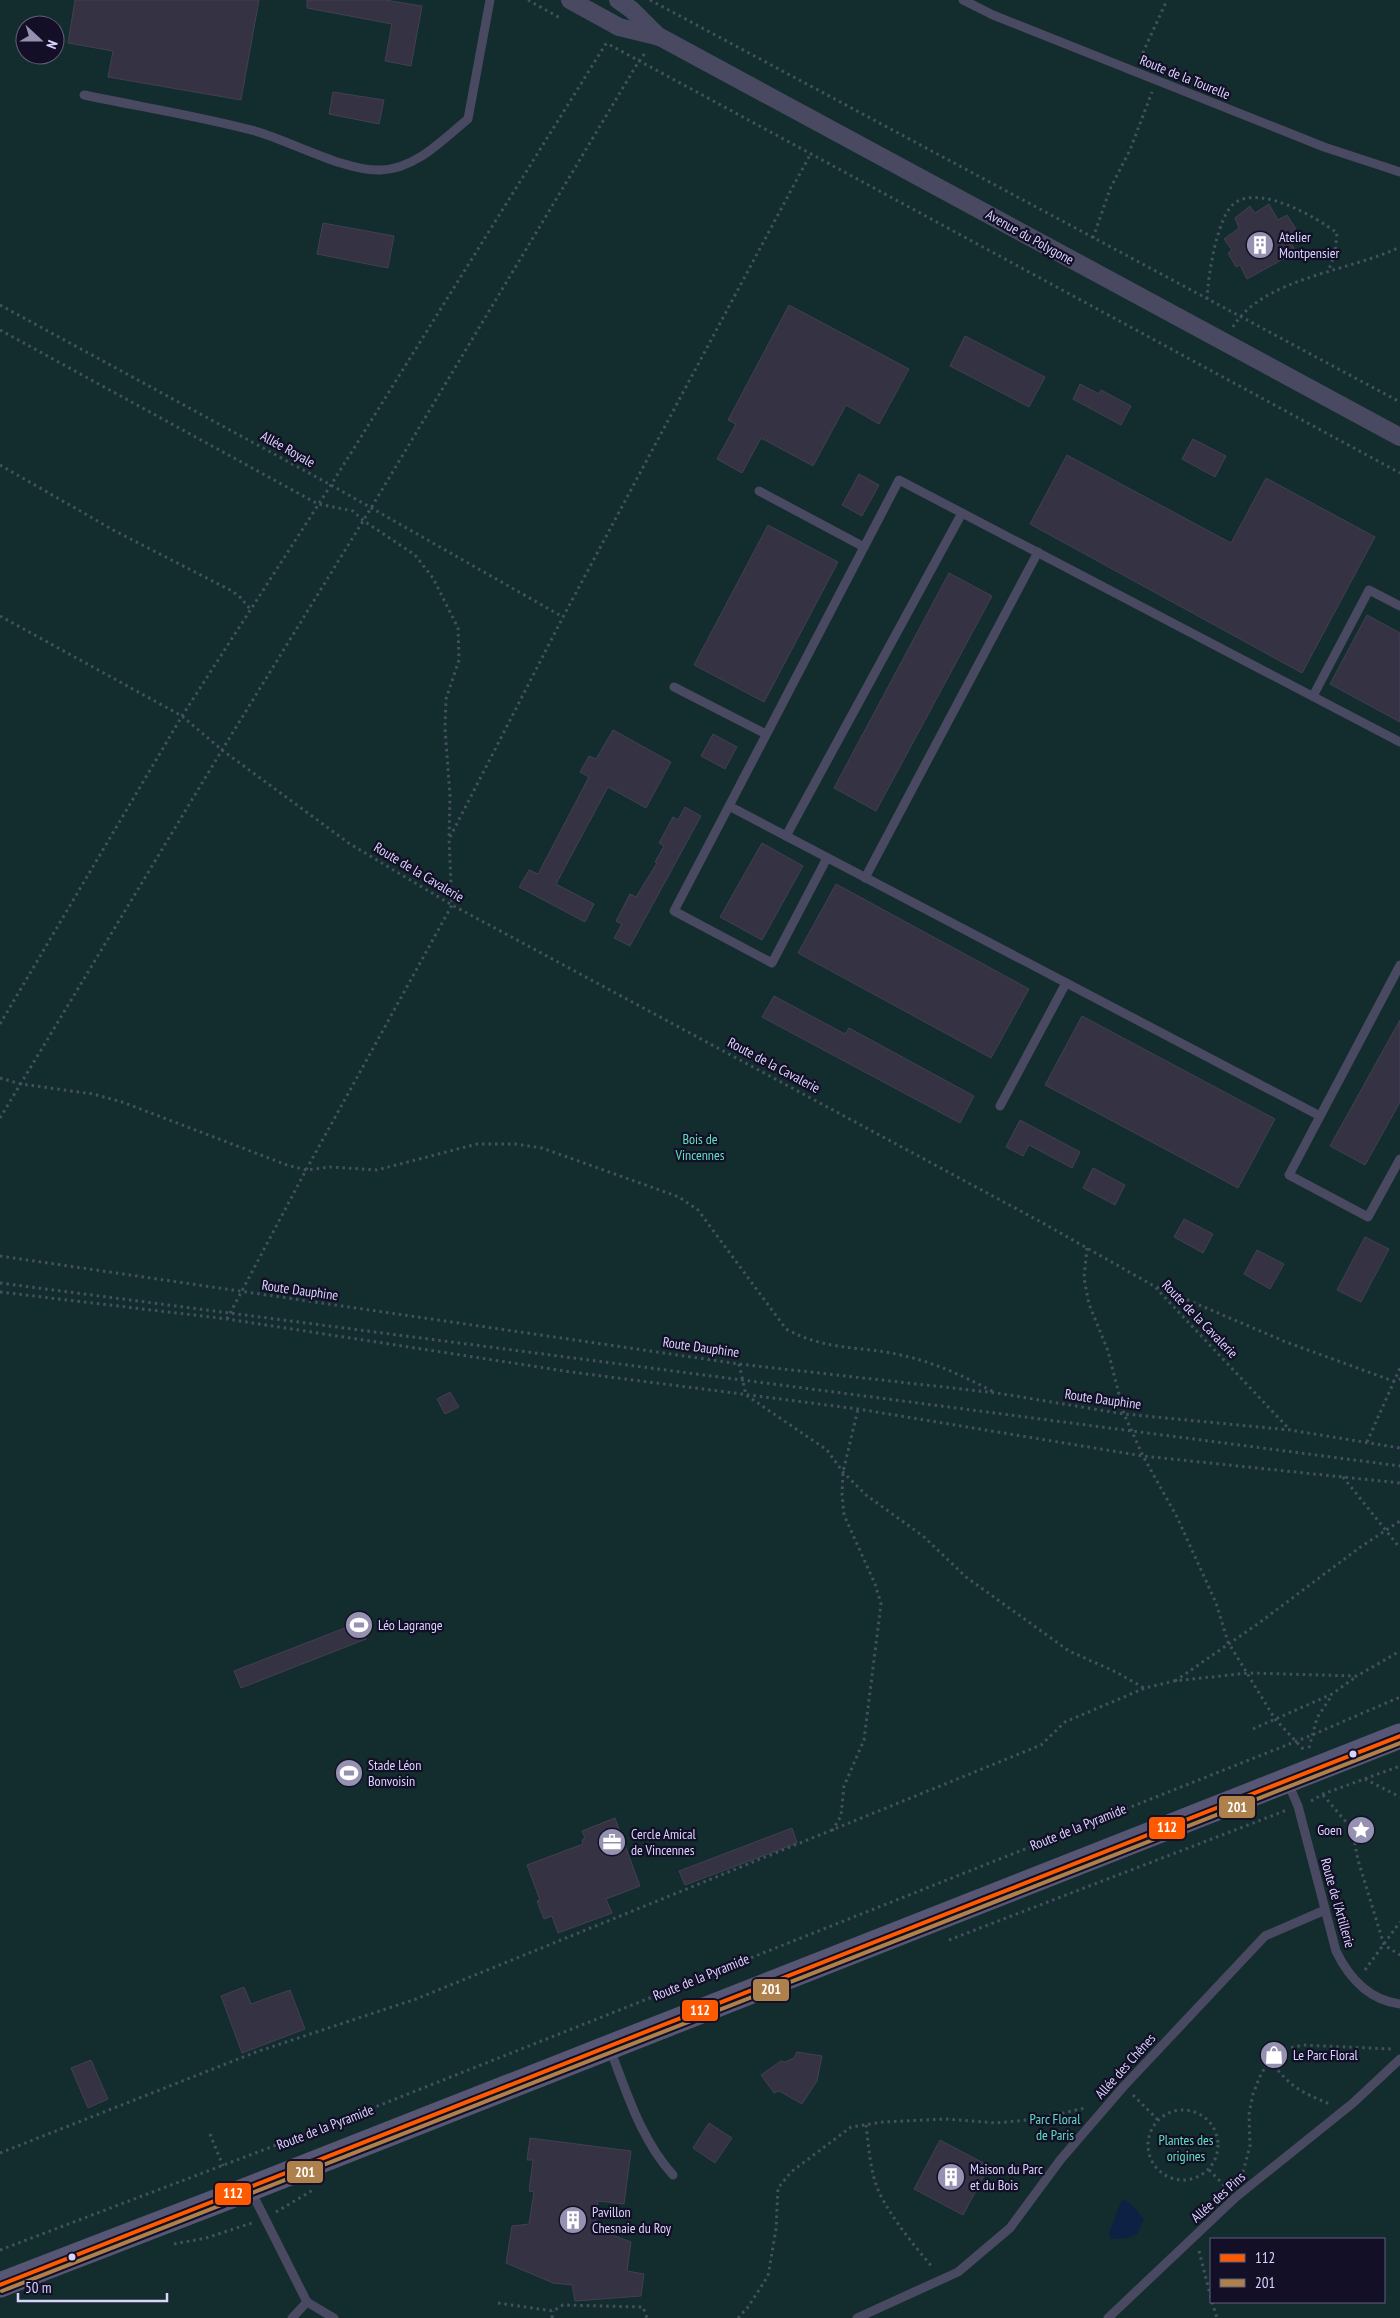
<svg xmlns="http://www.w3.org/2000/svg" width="1400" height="2318" font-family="'PT Sans Narrow',sans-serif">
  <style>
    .green { fill: #132c2d; fill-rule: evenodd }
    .water { fill: #0d2144 }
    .building { fill: #343243; stroke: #433f54 }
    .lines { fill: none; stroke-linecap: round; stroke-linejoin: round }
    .path { stroke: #44505f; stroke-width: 3; stroke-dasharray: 2.5 4; stroke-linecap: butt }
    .lane { stroke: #4a4962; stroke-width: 9 }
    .street { stroke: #4a4962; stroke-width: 18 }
    .secondary { stroke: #575674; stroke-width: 25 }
    .bus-1-casing { stroke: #130f26; stroke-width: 8 }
    .bus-2-casing { stroke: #130f26; stroke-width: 8 }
    .bus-1 { stroke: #ff5a00; stroke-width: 4 }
    .bus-2 { stroke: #ad804c; stroke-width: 4 }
    .bus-dot { fill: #d9d4ff; stroke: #130f26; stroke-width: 2 }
    .labels { text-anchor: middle; stroke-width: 4.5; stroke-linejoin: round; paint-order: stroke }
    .street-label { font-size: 14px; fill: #d9d4ff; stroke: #130f26 }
    .poi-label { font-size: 14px; fill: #d9d4ff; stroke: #130f26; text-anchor: start }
    .park-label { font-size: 14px; fill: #5fe0c0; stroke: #130f26 }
    .line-badge { stroke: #130f26; stroke-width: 2 }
    .badge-label { font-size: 14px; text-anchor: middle; font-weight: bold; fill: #fff }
  </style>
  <rect width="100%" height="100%" fill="#161421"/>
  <path class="green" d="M 0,0 L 1400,0 L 1400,2318 L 0,2318 ZM 25,25 L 55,25 L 55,55 L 25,55 ZM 1211,2239 L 1384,2239 L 1384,2302 L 1211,2302 Z"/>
  <polygon class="water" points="1122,2199 1132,2205 1144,2219 1137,2234 1128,2238 1111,2239 1109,2233"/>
  <g class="building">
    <polygon points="75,0 259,0 241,100 108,77 113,51 68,43"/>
    <polygon points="307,0 385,0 422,6 411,66 385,61 392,24 307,8"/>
    <polygon points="333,92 384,100 379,124 329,114"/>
    <polygon points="1269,204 1278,220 1287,215 1296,229 1287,236 1296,252 1247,279 1240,265 1236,267 1228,253 1232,250 1224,239 1239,228 1235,218 1250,206 1255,213"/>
    <polygon points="323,223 394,236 388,268 317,254"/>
    <polygon points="789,305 909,369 879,424 846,405 813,466 761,438 742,473 717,459 736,424 728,420"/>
    <polygon points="965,336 1045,377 1029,407 950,366"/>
    <polygon points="1080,384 1099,394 1101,390 1131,406 1121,425 1073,399"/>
    <polygon points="1193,439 1226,456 1215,477 1182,459"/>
    <polygon points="1067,455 1231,543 1266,478 1375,537 1302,673 1030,524"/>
    <polygon points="859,474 879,485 862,516 842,505"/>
    <polygon points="768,525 838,562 764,702 694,665"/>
    <polygon points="949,573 992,596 876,811 834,788"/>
    <polygon points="1367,615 1400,633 1400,722 1330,684"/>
    <polygon points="613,730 671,762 646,808 608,787 556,884 594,904 585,922 519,887 529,870 538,874 589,777 580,772 589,756 596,759"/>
    <polygon points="713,734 737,747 725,769 701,756"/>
    <polygon points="685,807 701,816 630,946 614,938 622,924 616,921 630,894 636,897 657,863 655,862 664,846 659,843 673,817 678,820"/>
    <polygon points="762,843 803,866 762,940 720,917"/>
    <polygon points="836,884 1029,989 991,1058 798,953"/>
    <polygon points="774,996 845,1034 849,1028 974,1096 960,1123 762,1017"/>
    <polygon points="1082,1016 1275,1119 1238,1188 1045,1085"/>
    <polygon points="1400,1020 1400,1102 1365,1165 1330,1146"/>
    <polygon points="1020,1120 1080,1152 1072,1168 1029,1145 1023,1156 1006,1147"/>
    <polygon points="1093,1168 1125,1185 1115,1205 1083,1188"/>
    <polygon points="1184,1219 1213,1234 1203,1253 1174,1237"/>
    <polygon points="1365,1237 1389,1249 1361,1302 1337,1290"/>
    <polygon points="1257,1250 1284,1264 1270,1289 1244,1274"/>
    <polygon points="450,1392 459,1407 445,1414 437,1399"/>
    <polygon points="360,1622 366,1639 241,1688 234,1671"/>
    <polygon points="615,1818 640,1886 606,1899 612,1913 558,1933 552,1916 544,1919 537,1901 540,1900 527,1865 583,1844 582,1840 585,1838 582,1831"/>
    <polygon points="792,1828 797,1843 685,1885 679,1871"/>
    <polygon points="244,1987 251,2004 290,1990 305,2029 242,2053 221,1996"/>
    <polygon points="797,2052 822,2056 817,2081 802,2104 779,2091 774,2093 761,2075 781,2061 785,2062 794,2058"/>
    <polygon points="91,2060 108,2099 88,2108 71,2068"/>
    <polygon points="709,2123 732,2138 715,2163 693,2148"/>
    <polygon points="530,2138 631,2151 624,2204 598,2201 594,2228 631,2242 627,2271 644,2274 641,2296 575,2301 572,2285 553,2283 506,2263 512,2226 529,2224 534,2192 529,2191 533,2160 527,2160"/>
    <polygon points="940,2140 989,2166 963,2215 914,2189"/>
  </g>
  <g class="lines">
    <g class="path">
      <polyline points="528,0 560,18"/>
      <polyline points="650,0 1400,402"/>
      <polyline points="610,45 1400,473"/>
      <polyline points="1140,59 1167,0"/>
      <polyline points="1093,238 1110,189 1130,150 1152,92"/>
      <path d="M 1207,299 C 1208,277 1217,214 1236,202 C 1263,186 1316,217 1337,233 L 1335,253 L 1328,272"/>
      <polyline points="0,305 331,485 563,617"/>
      <path d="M 1233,327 C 1262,278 1351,271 1400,247"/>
      <polyline points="0,330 318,504 353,511 364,521 415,555 433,578 458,628 459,660 446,699 445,728 450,796 449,838"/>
      <polyline points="0,465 115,531 232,591 241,598 250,609"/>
      <polyline points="0,616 182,716 222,750 350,844 452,905 1041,1222 1154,1286 1290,1430"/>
      <polyline points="0,1024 182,716 331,485 607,42"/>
      <path d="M 0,1078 L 21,1084 L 93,1094 L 122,1102 L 287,1165 L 306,1170 L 330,1167 L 377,1170 L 477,1144 L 516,1144 L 542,1148 L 679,1197 L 698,1210 L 786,1329 C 828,1352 861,1345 905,1356 C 936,1363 965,1377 994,1392"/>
      <polyline points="0,1118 222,750 371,508 639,61 646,52"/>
      <polyline points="1087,1248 1084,1278 1089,1304 1108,1351 1124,1414 1143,1456 1177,1517 1216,1603 1228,1642 1275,1719 1304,1750"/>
      <polyline points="0,1256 739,1364 997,1393 1124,1414 1290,1430 1400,1448"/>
      <polyline points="0,1283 1400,1466"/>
      <polyline points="1157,1287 1286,1342 1393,1381 1400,1379"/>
      <polyline points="0,1292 227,1319 571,1372 858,1409 1143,1456 1400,1483"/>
      <polyline points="227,1319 306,1170 452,905 449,839 563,617 811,153"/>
      <polyline points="739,1364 746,1395 827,1450 843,1472 866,1495 923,1536 966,1577 1069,1651 1116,1672 1144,1688"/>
      <polyline points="1367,1442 1400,1368"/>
      <polyline points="1343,1477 1400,1548"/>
      <polyline points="1175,1681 1259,1623 1359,1548 1400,1521"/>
      <polyline points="1253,1729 1332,1694 1357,1676"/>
      <polyline points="1309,1748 1317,1718 1332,1695"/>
      <polyline points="1365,1779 1400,1797"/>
      <polyline points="1323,1795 1352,1829 1358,1860 1384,1945 1400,1955"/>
      <polyline points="1311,1801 1323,1794 1400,1766"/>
      <polyline points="832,1831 841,1816 844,1786 864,1740 881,1604 875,1584 844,1515 842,1495 843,1472 858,1409"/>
      <polyline points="949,1940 1287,1810"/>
      <polyline points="1365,1970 1400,1922"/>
      <path d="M 1270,2060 C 1289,2086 1300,2092 1330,2104"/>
      <polyline points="1133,2095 1158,2120"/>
      <circle cx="1183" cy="2145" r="35"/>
      <path d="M 866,2125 C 869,2148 870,2175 881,2196 C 895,2223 914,2245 933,2268"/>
      <polyline points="210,2134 223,2166"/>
      <polyline points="0,2153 256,2052 416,1999 1041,1745 1065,1722 1145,1688 1174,1681 1248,1673 1357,1676 1400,1651"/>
      <polyline points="1209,2170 1227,2188"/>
      <polyline points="1243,2172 1250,2146 1249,2114 1253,2094 1261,2074 1270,2060 1280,2050 1303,2045 1391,2049"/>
      <polyline points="276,2212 313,2190"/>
      <polyline points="174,2244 206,2238 252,2223"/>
      <polyline points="0,2250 350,2117 1312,1735 1400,1697"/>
      <polyline points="1199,2251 1211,2298"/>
      <polyline points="1212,2302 1217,2318"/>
      <polyline points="498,2303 553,2311 563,2305 643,2307 647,2318"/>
      <polyline points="552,2318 553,2311"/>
      <polyline points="738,2318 748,2307 768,2276 776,2229 778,2188 791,2172 851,2127 883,2122 946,2119 996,2123 1036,2119 1085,2108"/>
    </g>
    <g class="lane">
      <polyline points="963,0 993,15 1324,147 1400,172"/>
      <path d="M 84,95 C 141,107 199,116 255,131 C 291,141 346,172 381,170 C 416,169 443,139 468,119 L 490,0"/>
      <polyline points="759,491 864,547"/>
      <polyline points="674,687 766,734"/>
      <polyline points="1313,696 1369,590 1400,606"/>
      <polyline points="729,806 674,911 772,963 827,858"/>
      <polyline points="786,836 962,513"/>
      <polyline points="865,878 1038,552"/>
      <polyline points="1400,965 1289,1175 1368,1217 1400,1159"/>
      <polyline points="1000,1106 1066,983"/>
      <polyline points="1320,1116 729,806 899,480 1400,742"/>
      <path d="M 1287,1781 L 1298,1806 L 1336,1951 C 1349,1978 1369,2000 1400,2004"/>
      <path d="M 610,2049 C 627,2093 641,2140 673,2175"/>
      <polyline points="250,2189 307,2302"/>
      <polyline points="307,2302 334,2318"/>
      <polyline points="292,2318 307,2302"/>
      <polyline points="857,2318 958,2272 1010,2228 1061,2159 1124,2086 1265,1936 1325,1910"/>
      <polyline points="1108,2318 1236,2197 1353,2103 1400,2059"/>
    </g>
    <g class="street">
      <polyline points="570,0 619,27 660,37 1400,437"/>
      <polyline points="618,0 632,10 659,37"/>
    </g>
    <polyline class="secondary" points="0,2285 249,2189 1400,1736"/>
    <defs>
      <polyline id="bus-1" points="0,2285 1400,1736"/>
      <polyline id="bus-2" points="2,2291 1400,1743"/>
    </defs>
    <use href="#bus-1" class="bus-1-casing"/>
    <use href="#bus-2" class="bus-2-casing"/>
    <use href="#bus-1" class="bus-1"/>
    <use href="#bus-2" class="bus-2"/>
  </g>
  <defs>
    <symbol id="building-disc" viewBox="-11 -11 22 22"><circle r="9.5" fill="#9591b1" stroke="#130f26"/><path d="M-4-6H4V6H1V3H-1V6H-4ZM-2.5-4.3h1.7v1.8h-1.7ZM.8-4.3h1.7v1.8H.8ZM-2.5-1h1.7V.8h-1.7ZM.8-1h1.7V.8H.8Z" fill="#fff"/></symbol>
    <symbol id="stadium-disc" viewBox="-11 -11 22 22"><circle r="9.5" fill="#9591b1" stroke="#130f26"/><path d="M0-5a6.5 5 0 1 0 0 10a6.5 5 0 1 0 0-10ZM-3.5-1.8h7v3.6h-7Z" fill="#fff"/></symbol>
    <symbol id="sight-disc" viewBox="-11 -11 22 22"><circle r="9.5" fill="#9591b1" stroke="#130f26"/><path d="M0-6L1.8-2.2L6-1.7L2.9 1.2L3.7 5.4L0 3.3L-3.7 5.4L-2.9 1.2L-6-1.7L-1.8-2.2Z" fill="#fff"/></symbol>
    <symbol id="office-disc" viewBox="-11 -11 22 22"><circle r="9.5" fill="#9591b1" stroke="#130f26"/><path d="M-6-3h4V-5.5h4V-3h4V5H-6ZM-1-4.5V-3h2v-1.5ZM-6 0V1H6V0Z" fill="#fff"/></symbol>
    <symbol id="shop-disc" viewBox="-11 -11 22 22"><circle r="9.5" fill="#9591b1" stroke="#130f26"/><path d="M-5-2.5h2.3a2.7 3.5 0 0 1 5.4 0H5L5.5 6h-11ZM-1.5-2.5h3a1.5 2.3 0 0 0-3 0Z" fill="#fff"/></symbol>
  </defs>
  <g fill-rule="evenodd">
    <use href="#building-disc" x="1244" y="229" width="32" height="32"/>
    <use href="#stadium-disc" x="343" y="1609" width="32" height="32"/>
    <use href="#stadium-disc" x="333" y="1757" width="32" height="32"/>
    <use href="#sight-disc" x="1345" y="1814" width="32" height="32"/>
    <use href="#office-disc" x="596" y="1826" width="32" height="32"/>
    <use href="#shop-disc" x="1258" y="2039" width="32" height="32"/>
    <use href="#building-disc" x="935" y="2161" width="32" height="32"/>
    <use href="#building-disc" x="557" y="2204" width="32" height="32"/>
  </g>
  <g class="bus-dot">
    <circle cx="1353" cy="1754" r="4.5"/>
    <circle cx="72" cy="2257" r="4.5"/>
  </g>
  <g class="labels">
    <g class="street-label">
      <text transform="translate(1185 77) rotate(22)" y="5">Route de la Tourelle</text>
      <text transform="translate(1030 237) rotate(29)" y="5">Avenue du Polygone</text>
      <text transform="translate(288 449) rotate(29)" y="5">Allée Royale</text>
      <text transform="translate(419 872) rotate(31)" y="5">Route de la Cavalerie</text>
      <text transform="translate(774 1065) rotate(28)" y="5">Route de la Cavalerie</text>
      <text transform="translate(300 1290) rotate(8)" y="5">Route Dauphine</text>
      <text transform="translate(1200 1319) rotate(46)" y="5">Route de la Cavalerie</text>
      <text transform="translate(701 1347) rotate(8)" y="5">Route Dauphine</text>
      <text transform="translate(1103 1399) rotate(8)" y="5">Route Dauphine</text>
      <text transform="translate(1078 1827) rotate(-22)" y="5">Route de la Pyramide</text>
      <text transform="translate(1338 1903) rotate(74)" y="5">Route de l'Artillerie</text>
      <text transform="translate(701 1977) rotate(-22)" y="5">Route de la Pyramide</text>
      <text transform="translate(1125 2066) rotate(-48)" y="5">Allée des Chênes</text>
      <text transform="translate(325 2127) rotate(-21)" y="5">Route de la Pyramide</text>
      <text transform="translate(1218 2197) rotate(-42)" y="5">Allée des Pins</text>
    </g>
    <g class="poi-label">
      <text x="1279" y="242">Atelier<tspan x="1279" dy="16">Montpensier</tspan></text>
      <text x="378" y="1630">Léo Lagrange</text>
      <text x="368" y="1770">Stade Léon<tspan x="368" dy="16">Bonvoisin</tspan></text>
      <text x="1342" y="1835" text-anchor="end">Goen</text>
      <text x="631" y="1839">Cercle Amical<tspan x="631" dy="16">de Vincennes</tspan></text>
      <text x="1293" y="2060">Le Parc Floral</text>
      <text x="970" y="2174">Maison du Parc<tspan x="970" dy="16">et du Bois</tspan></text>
      <text x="592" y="2217">Pavillon<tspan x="592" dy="16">Chesnaie du Roy</tspan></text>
    </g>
    <g class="park-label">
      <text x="700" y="1144">Bois de<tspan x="700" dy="16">Vincennes</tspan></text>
      <text x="1055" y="2124">Parc Floral<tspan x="1055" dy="16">de Paris</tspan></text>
      <text x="1186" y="2145">Plantes des<tspan x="1186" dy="16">origines</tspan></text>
    </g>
  </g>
  <g class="line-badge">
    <rect x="1218" y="1795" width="38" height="24" rx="5" fill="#ad804c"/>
    <rect x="1148" y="1816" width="38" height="24" rx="5" fill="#ff5a00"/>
    <rect x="752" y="1978" width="38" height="24" rx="5" fill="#ad804c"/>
    <rect x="681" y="1999" width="38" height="23" rx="5" fill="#ff5a00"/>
    <rect x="286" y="2160" width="38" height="24" rx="5" fill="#ad804c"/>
    <rect x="214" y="2182" width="38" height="24" rx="5" fill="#ff5a00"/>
  </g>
  <g class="badge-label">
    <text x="1237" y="1812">201</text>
    <text x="1167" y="1832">112</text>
    <text x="771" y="1994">201</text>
    <text x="700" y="2015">112</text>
    <text x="305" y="2177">201</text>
    <text x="233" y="2198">112</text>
  </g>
  <rect x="1210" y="2238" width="175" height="65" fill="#130f26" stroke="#625e7d"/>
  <rect x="1220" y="2254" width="25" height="8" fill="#ff5a00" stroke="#625e7d"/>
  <text x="1255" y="2263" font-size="15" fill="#d9d4ff">112</text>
  <rect x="1220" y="2279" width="25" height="8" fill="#ad804c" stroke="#625e7d"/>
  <text x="1255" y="2288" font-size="15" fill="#d9d4ff">201</text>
  <g transform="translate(40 40) rotate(111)"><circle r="24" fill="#130f26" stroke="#625e7d"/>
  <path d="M0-4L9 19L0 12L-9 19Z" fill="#9591b1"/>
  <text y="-8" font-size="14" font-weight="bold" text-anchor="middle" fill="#d9d4ff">N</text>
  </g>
  <path d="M18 2293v8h149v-8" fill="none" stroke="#d9d4ff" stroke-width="2.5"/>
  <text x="25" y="2293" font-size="15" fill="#d9d4ff" stroke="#130f26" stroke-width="4" paint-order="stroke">50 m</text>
</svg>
